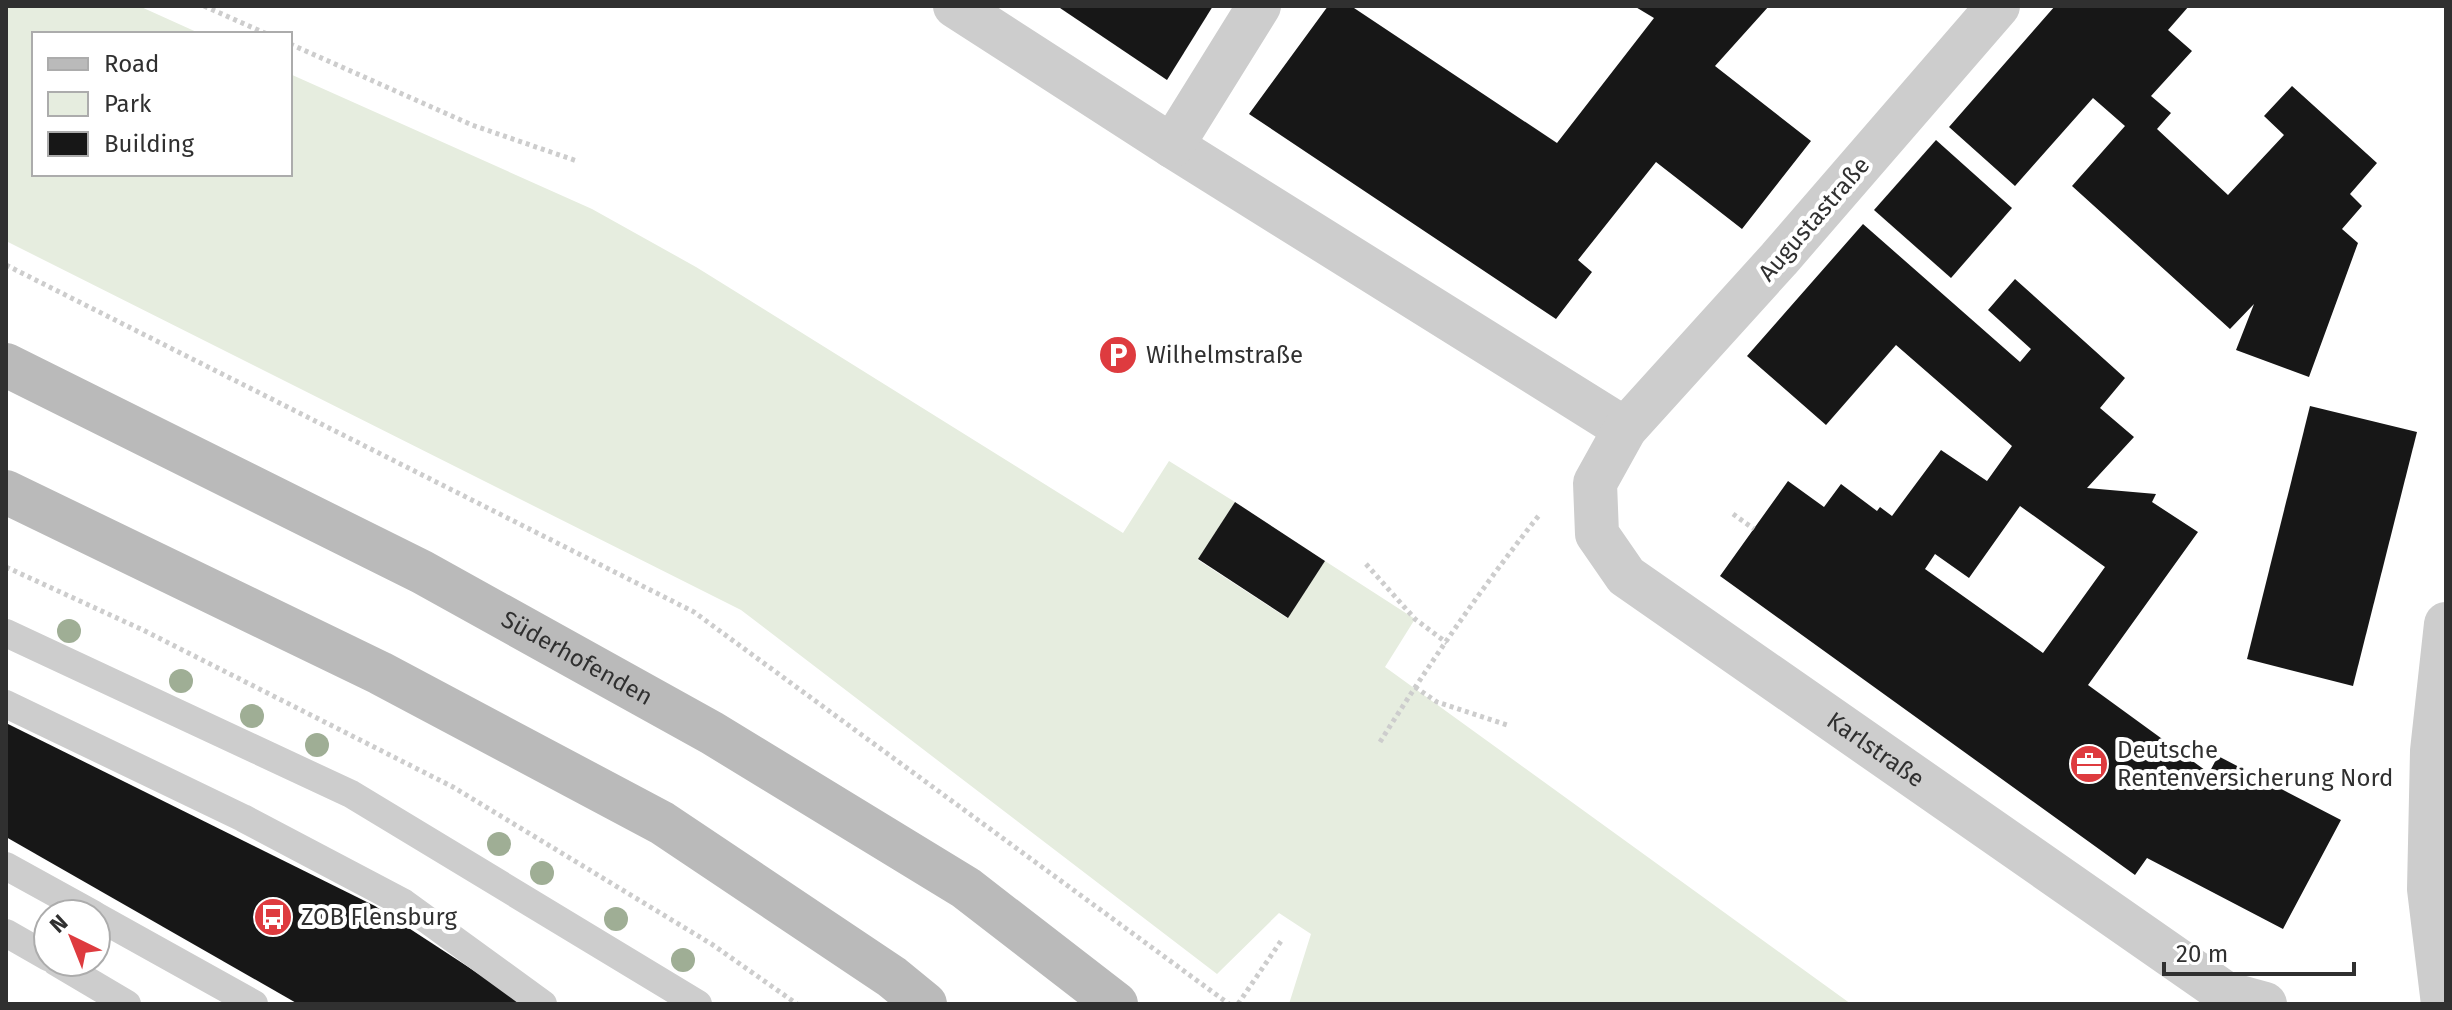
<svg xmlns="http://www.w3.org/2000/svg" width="2452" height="1010" font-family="'Fira Sans',sans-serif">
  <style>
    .green { fill: #e6eddf }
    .building { fill: #171717; fill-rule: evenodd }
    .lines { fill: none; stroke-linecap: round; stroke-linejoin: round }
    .path { stroke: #cdcdcd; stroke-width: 5; stroke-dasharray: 4 4; stroke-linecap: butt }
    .service { stroke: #cdcdcd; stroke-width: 28 }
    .minor { stroke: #cdcdcd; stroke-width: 44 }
    .secondary { stroke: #bababa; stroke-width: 44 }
    .tree { fill: #9fae95 }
    .labels { text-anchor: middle; stroke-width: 8; stroke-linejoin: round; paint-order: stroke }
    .street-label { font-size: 24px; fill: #303030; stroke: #fff }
    .poi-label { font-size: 24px; fill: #303030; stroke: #fff; text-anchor: start }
  </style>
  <rect width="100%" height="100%" fill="#fff"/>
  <polygon class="green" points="6,6 139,6 201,34 34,34 34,174 290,174 290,74 592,209 696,267 1123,533 1169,461 1235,502 1198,560 1287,618 1325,561 1415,619 1385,667 1851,1004 1289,1004 1311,934 1279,913 1217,974 741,610 6,241"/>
  <g class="building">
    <polygon points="1057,6 1213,6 1167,80"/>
    <polygon points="1328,6 1351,6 1557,143 1654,18 1634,6 1769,6 1715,66 1811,141 1742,229 1656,162 1578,260 1592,272 1556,319 1249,114"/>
    <polygon points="2055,6 2189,6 2168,30 2192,51 2151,96 2171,113 2157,129 2228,195 2284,135 2264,116 2292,86 2377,163 2350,194 2362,206 2342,229 2358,243 2309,377 2236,350 2254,304 2230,329 2072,186 2125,126 2093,98 2015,186 1949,127"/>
    <polygon points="1936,140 2012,208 1951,278 1874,210"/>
    <path d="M 1863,224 L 2020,362 L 2031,349 L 1988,310 L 2015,279 L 2125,378 L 2100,408 L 2134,437 L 2087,488 L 2156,494 L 2152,502 L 2198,532 L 2088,685 L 2209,773 L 2218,756 L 2341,820 L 2283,929 L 2147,858 L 2135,875 L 1720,576 L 1788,481 L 1824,507 L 1841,484 L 1877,511 L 1880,507 L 1892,516 L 1941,450 L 1987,481 L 2012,446 L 1896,345 L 1826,425 L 1747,356 ZM 2020,506 L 2105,567 L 2043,653 L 1925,569 L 1935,554 L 1969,578 Z"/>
    <polygon points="2310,406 2417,432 2353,686 2247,659"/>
    <polygon points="1235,502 1325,561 1288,618 1198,559"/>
    <polygon points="6,723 375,906 525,1004 298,1004 6,837"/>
  </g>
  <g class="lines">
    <g class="path">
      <polyline points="204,6 267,34"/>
      <polyline points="290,44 472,125 577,161"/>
      <polyline points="6,265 694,612 1229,1004"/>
      <polyline points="1733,514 1754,529"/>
      <polyline points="1366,564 1415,619 1447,643"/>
      <polyline points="6,567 143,630 453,787 713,945 797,1004"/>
      <polyline points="1415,687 1437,702 1510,726"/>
      <path d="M 1380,742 C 1429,664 1482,587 1540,514"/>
      <polyline points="1238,1004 1281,941"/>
    </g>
    <g class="service">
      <polyline points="6,633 351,794 698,1004"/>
      <polyline points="6,704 243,818 404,903 543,1004"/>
      <polyline points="6,866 93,914"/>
      <polyline points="96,916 254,1004"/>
      <polyline points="6,933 48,957"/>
      <polyline points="56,962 127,1004"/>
    </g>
    <g class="minor">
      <polyline points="955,6 1172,146 1625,429"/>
      <path id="s1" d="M 1998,6 L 1779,259 L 1625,429 L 1595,483 L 1597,534 L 1626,576 L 2225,993 L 2265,1004"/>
      <polyline points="1172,146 1259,6"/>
      <polyline points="2443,1004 2429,889 2432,751 2446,624"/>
    </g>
    <g class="secondary">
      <path id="s2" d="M 6,365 L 422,572 L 712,733 L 966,888 L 1116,1004"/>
      <polyline points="6,492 380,673 662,823 892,977 925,1004"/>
    </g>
  </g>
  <g class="tree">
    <circle cx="69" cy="631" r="12"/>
    <circle cx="181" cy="681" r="12"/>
    <circle cx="252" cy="716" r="12"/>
    <circle cx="317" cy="745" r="12"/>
    <circle cx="499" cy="844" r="12"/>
    <circle cx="542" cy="873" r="12"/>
    <circle cx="616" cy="919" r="12"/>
    <circle cx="683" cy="960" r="12"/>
  </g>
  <defs>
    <symbol id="parking-disc" viewBox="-11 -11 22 22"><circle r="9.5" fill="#de3b3f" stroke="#fff"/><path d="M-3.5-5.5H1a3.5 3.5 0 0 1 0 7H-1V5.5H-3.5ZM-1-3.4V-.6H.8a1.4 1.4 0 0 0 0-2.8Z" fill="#fff"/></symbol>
    <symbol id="office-disc" viewBox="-11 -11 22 22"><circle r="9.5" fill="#de3b3f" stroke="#fff"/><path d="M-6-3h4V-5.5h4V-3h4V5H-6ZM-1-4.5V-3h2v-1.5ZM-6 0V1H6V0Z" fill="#fff"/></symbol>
    <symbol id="bus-disc" viewBox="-11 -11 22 22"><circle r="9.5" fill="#de3b3f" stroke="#fff"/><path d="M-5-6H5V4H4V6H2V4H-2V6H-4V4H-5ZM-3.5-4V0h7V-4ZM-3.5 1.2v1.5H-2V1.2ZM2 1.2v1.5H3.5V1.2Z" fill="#fff"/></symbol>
  </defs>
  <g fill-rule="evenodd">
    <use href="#parking-disc" x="1096" y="333" width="44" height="44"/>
    <use href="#office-disc" x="2067" y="742" width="44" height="44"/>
    <use href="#bus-disc" x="251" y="895" width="44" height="44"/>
  </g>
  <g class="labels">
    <g class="street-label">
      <text transform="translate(1814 219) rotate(-49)" y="8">Augustastraße</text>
      <text dy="8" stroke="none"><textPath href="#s2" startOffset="642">Süderhofenden</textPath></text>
      <text dy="8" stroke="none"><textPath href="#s1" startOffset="1032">Karlstraße</textPath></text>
    </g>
    <g class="poi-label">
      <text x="1146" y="363">Wilhelmstraße</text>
      <text x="2117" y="758">Deutsche<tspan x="2117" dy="28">Rentenversicherung Nord</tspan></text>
      <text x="301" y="925">ZOB Flensburg</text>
    </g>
  </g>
  <rect width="2452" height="1010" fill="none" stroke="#303030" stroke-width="16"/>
  <rect x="32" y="32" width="260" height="144" fill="#ffffff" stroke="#acacac" stroke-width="2"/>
  <rect x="48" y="58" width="40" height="12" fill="#bababa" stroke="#acacac" stroke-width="2"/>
  <text x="104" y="72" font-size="24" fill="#303030">Road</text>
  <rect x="48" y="92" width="40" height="24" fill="#e6eddf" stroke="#acacac" stroke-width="2"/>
  <text x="104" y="112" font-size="24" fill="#303030">Park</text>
  <rect x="48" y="132" width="40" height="24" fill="#171717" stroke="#acacac" stroke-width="2"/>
  <text x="104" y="152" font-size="24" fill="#303030">Building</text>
  <g transform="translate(72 938) rotate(317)"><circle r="38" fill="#ffffff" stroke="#acacac" stroke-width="2"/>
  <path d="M0-6L14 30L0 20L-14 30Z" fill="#de3b3f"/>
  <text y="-12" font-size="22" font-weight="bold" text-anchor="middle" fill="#303030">N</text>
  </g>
  <path d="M2164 962v12h190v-12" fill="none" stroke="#303030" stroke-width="4"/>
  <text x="2176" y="962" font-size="24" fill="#303030" stroke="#ffffff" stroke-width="6" paint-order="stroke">20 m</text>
</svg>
